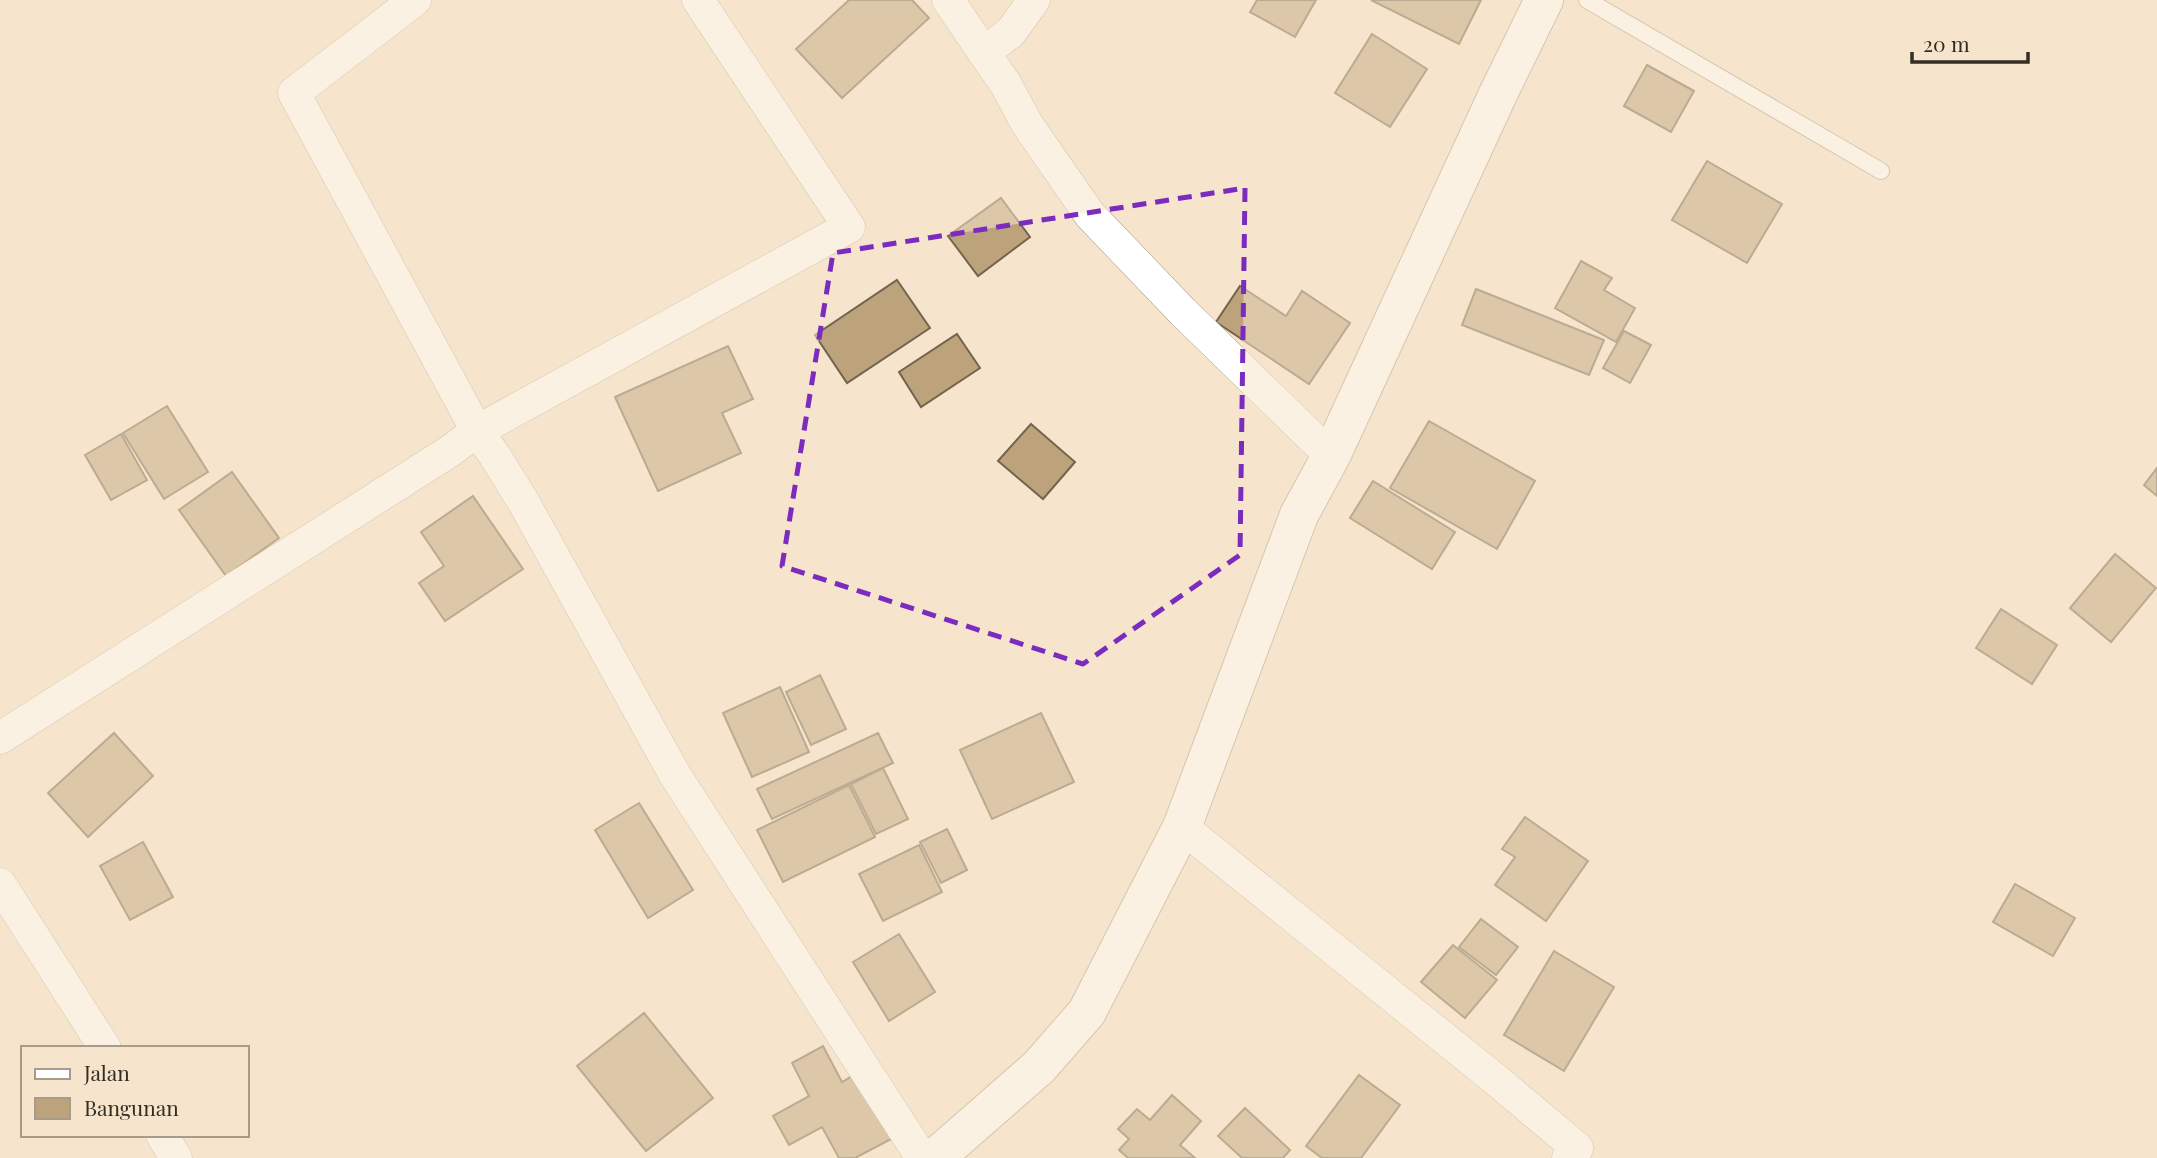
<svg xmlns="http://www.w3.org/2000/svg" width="2157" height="1158" font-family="'Playfair Display',serif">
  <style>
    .building { fill: #bda37c; stroke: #73644e; stroke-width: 2 }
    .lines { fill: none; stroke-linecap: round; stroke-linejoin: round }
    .lane-casing { stroke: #b0a088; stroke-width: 18 }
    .street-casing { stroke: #b0a088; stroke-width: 33 }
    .secondary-casing { stroke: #b0a088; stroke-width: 40 }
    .lane { stroke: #fff; stroke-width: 16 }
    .street { stroke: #fff; stroke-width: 32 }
    .secondary { stroke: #fff; stroke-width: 38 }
    .marked { fill: none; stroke: #7b2cbf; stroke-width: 5; stroke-dasharray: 14 9; stroke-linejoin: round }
  </style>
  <rect width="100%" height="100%" fill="#f6e5cc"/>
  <g class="building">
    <polygon points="849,0 912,0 929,18 842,98 796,49"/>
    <polygon points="1257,0 1316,0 1295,37 1250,12"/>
    <polygon points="1371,0 1481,0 1459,44"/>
    <polygon points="1372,34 1427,69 1390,127 1335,93"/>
    <polygon points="1647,65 1694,91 1671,132 1624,106"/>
    <polygon points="1707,161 1782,204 1747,263 1672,220"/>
    <polygon points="1001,198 1030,237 978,276 948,236"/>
    <polygon points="1581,261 1612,278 1604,290 1635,308 1616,342 1555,308"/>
    <polygon points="897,280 930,328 847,383 815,335"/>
    <polygon points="1240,286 1286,316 1302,291 1350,323 1309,384 1216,322"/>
    <polygon points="1476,289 1604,340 1589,375 1462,325"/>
    <polygon points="1624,331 1651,345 1630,383 1603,368"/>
    <polygon points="957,334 980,368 921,407 899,372"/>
    <polygon points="728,346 753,399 722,413 741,453 658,491 615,397"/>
    <polygon points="167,406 208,472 164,499 123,433"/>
    <polygon points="1429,421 1535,481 1497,549 1390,488"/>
    <polygon points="1031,424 1075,462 1043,499 998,461"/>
    <polygon points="121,434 147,480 111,500 85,455"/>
    <polygon points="2157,468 2157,496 2144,485"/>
    <polygon points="232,472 279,538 226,576 179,510"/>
    <polygon points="1373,481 1455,532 1432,569 1350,518"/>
    <polygon points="473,496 523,569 445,621 419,583 444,566 421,532"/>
    <polygon points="2115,554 2156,588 2111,642 2070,608"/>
    <polygon points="2001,609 2057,645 2032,684 1976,648"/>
    <polygon points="820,675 846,729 811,745 786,692"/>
    <polygon points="780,687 809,752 752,777 723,713"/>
    <polygon points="1041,713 1074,782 992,819 960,750"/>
    <polygon points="114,733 153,776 88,837 48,793"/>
    <polygon points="878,733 893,763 772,819 757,789"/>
    <polygon points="883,768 908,819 876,834 851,784"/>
    <polygon points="849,785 875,837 783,882 757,830"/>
    <polygon points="639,803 693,890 648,918 595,830"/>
    <polygon points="1525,817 1588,861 1546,921 1495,885 1515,857 1502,849"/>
    <polygon points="947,829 967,870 941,883 920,842"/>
    <polygon points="143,842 173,897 130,920 100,866"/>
    <polygon points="919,845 942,892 883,921 859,874"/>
    <polygon points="2015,884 2075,918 2053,956 1993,922"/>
    <polygon points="1481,919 1518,947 1496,975 1459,947"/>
    <polygon points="899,934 935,992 889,1021 853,962"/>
    <polygon points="1453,945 1497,980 1465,1018 1421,982"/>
    <polygon points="1554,951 1614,987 1564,1071 1504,1035"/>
    <polygon points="644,1013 713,1098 646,1151 577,1066"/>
    <polygon points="823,1046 842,1082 859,1072 895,1137 855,1158 839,1158 822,1127 789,1145 773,1116 809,1096 792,1063"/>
    <polygon points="1359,1075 1400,1105 1361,1158 1322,1158 1306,1146"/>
    <polygon points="1172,1095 1201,1121 1180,1145 1195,1158 1128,1158 1119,1150 1129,1139 1118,1129 1137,1109 1150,1120"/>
    <polygon points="1245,1108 1290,1150 1283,1158 1242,1158 1218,1136"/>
  </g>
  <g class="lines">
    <defs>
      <polyline id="lane" points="1587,0 1881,171"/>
      <g id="street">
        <polyline points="415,0 294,93 477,431 495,456 524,503 675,775 922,1158"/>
        <polyline points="948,0 984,53"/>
        <polyline points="1034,0 1011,32 984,53 1005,83 1027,124 1090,215 1183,312 1331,456"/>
        <polyline points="0,738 450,451 477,431 849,227 698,0"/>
        <polyline points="1182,827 1495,1079 1577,1148 1568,1158"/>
        <polyline points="0,884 105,1048"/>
        <polyline points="162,1135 176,1158"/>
      </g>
      <polyline id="secondary" points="935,1158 1039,1067 1087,1012 1182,827 1299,515 1331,456 1498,94 1544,0"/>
    </defs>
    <use href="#lane" class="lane-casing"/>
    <use href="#street" class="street-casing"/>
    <use href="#secondary" class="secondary-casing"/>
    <use href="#lane" class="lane"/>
    <use href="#street" class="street"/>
    <use href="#secondary" class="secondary"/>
  </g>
  <path d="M0 0H2157V1158H0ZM 1245,188 L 1240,555 L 1083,664 L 782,566 L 833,253 Z" fill="#f6e5cc" fill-opacity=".55" fill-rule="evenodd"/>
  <path class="marked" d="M 1245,188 L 1240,555 L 1083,664 L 782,566 L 833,253 Z"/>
  <rect x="21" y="1046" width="228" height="91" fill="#f6e5cc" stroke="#a89b89" stroke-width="2"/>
  <rect x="35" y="1069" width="35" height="10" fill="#ffffff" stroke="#a89b89" stroke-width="2"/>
  <text x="84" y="1081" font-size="21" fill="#332d24">Jalan</text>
  <rect x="35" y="1098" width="35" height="21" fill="#bda37c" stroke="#a89b89" stroke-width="2"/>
  <text x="84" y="1116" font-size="21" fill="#332d24">Bangunan</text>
  <path d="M1912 52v10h116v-10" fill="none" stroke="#332d24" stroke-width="3.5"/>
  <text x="1923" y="52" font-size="21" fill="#332d24" stroke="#f6e5cc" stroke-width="5" paint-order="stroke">20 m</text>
</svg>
